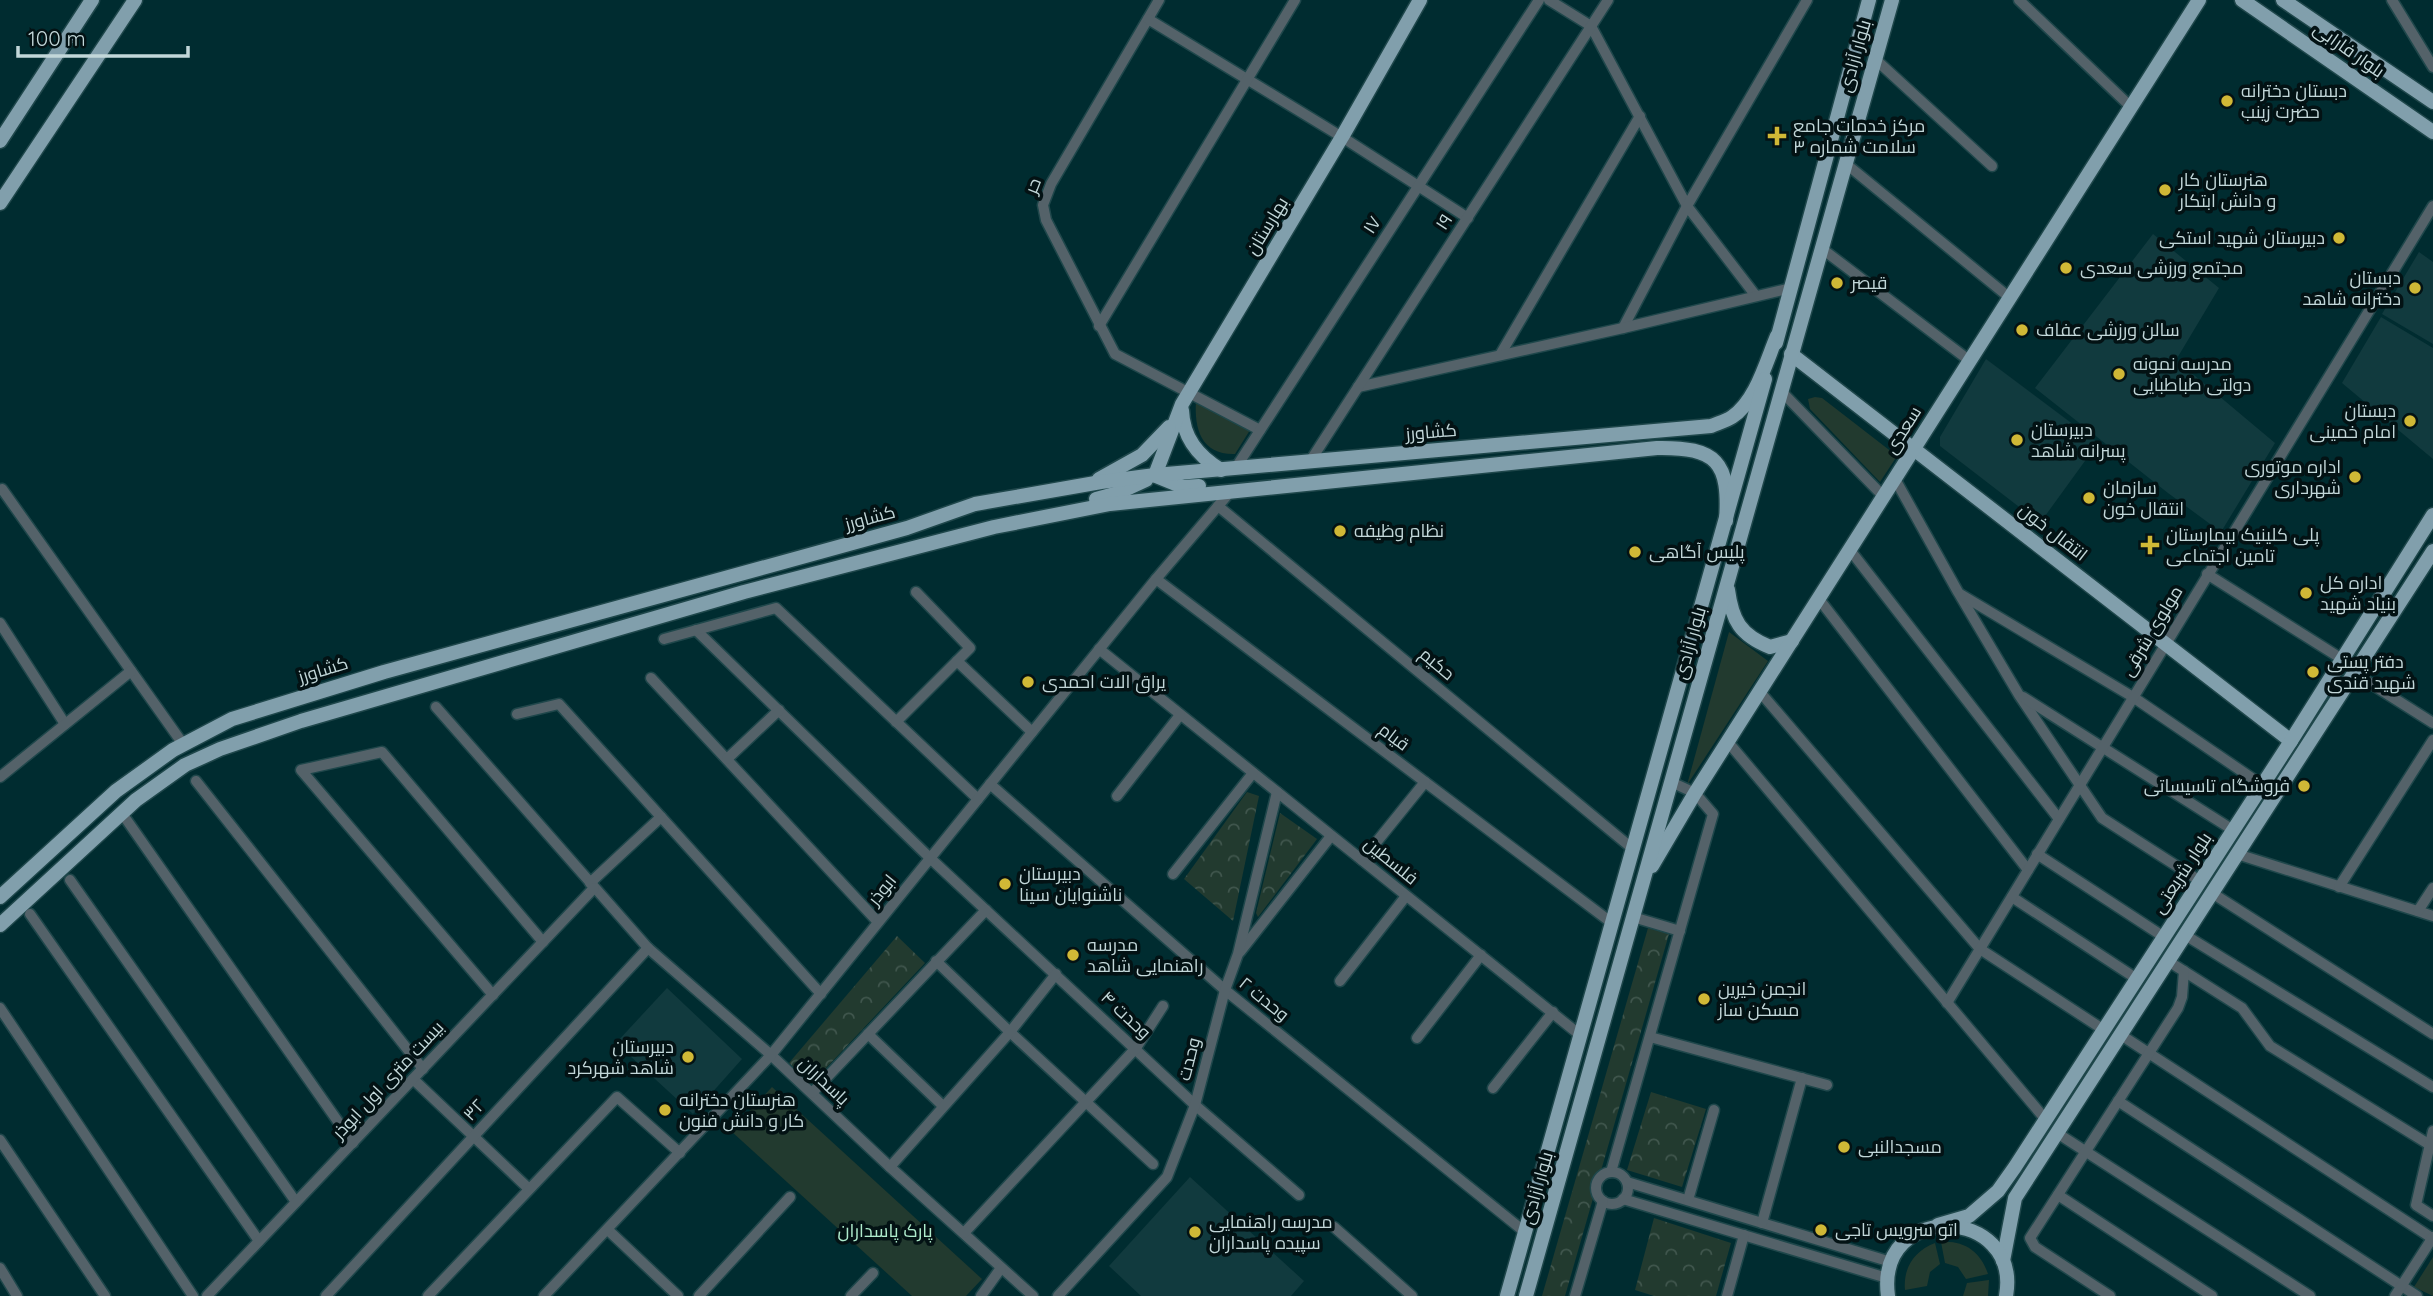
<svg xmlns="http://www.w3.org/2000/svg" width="2433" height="1296" font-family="Quicksand,Cairo,sans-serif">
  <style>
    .built { fill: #113a3e }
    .green { fill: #223a2f }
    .forest { fill: url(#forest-crowns) }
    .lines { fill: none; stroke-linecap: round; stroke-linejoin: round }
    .minor-casing { stroke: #1f474b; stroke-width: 13 }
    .major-casing { stroke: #1f474b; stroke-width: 17 }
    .minor { stroke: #546269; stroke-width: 10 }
    .major { stroke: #819fac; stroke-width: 14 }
    .poi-dot { fill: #d0b836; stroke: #031214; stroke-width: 2.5 }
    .labels { text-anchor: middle; stroke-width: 7; stroke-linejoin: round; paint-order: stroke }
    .street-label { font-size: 18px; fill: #c2d7d9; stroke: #031214 }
    .poi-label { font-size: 18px; fill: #c2d7d9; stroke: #031214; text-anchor: start }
    .park-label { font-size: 18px; fill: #afeccd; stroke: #031214 }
  </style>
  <defs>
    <pattern id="forest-crowns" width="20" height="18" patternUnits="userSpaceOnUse" patternTransform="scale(1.75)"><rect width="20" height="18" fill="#223a2f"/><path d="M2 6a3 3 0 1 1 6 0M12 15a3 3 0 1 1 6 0" fill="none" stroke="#40564d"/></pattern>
  </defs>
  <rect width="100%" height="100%" fill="#002c30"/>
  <g class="built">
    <polygon points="2153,234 2219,288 2176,360 2275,443 2221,532 2168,493 2035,388"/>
    <polygon points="2419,252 2433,262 2433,344 2382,314"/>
    <polygon points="2381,317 2433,348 2433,459 2342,383"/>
    <polygon points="1986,359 2098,443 2040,523 1940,446 1940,437"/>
    <polygon points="667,988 742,1059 693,1114 616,1043"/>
    <polygon points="1190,1177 1304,1281 1291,1296 1141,1296 1109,1266"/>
  </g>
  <g class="green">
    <polygon points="1815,397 1822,398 1897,456 1880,482 1810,409 1808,399"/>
    <path d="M 1196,401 L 1250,430 L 1235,454 C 1202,455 1194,430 1196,401 Z"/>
    <polygon points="1729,632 1768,661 1687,785"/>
    <polygon points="772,1087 982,1279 966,1296 912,1296 731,1131"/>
    <path d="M 1941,1242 C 1964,1240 1981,1252 1988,1274 L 1966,1279 L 1958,1267 L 1945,1263 Z"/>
    <path d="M 1935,1243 L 1940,1264 L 1930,1272 L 1927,1286 L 1905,1290 C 1903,1268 1914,1251 1935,1243 Z"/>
    <polygon points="2433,1257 2433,1296 2414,1287"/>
    <polygon points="1989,1280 1988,1296 1963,1296 1967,1283"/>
  </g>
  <g class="forest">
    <polygon points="1247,792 1259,796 1233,921 1184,879"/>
    <polygon points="1280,813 1317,839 1258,917 1256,913"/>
    <polygon points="1648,928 1669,934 1565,1296 1542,1296"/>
    <polygon points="897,936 925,963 811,1084 789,1063"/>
    <polygon points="1651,1092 1706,1109 1682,1187 1627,1170"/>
    <polygon points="1654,1218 1731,1243 1716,1296 1654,1296 1635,1290"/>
  </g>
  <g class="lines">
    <defs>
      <g id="minor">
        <polyline points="1159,0 1051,184 1043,205 1046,220 1115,354 1260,430"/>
        <polyline points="1549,0 1591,26 1687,206 1756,296"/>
        <polyline points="2019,0 2131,107"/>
        <polyline points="2392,0 2433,67"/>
        <polyline points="1148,19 1342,137 1468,218"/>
        <polyline points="1874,58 1992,166"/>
        <polyline points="1845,163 2010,298"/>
        <polyline points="1821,248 1970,361"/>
        <polyline points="1099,326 1295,0"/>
        <polyline points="1623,328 1687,206 1807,0"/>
        <polyline points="1500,355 1640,116"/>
        <polyline points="1358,387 1623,328 1791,288"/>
        <polyline points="1781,391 1884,497"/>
        <polyline points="1309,463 1608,0"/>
        <polyline points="1235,469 1539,0"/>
        <polyline points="1895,479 1958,592 2019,695 2102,818 2200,881"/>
        <polyline points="2,489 183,744"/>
        <polyline points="1218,506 1633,849"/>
        <polyline points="1850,550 2059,819"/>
        <polyline points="2207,574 2342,659"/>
        <polyline points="1156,579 1612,923"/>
        <polyline points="1960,594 2133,697 2262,785"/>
        <polyline points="1819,599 2028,870"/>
        <polyline points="0,623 65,724"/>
        <polyline points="696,630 930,858 1195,1105 1299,1195"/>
        <polyline points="664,639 776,608 978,799"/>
        <polyline points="1099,649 1580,1035"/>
        <polyline points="957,661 1032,732"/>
        <polyline points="2354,673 2433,723"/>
        <polyline points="651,678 878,922"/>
        <polyline points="1760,692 1980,949 2104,1030"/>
        <polyline points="2023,697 2233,830"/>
        <polyline points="436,707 648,948 771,1055 890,1167 1033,1296"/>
        <polyline points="517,714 559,704 821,994"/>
        <polyline points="896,722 970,648 916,592"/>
        <polyline points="1728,742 2046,1120"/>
        <polyline points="727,759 779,710"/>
        <polyline points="0,777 131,671"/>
        <polyline points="196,781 423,1069"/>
        <polyline points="990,784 1225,990 1525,1232"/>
        <polyline points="1117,796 1180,715"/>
        <polyline points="126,819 353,1143"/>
        <polyline points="2037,854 2164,937"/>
        <polyline points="2237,854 2433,916"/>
        <polyline points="1362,860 1425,782"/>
        <polyline points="1173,874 1253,773"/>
        <polyline points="70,880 296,1202"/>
        <polyline points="590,883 661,817"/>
        <polyline points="2339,887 2433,740"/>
        <polyline points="2212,893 2433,1034"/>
        <polyline points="2012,897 2137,979"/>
        <polyline points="2418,911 2433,888"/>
        <polyline points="30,914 259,1241"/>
        <polyline points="1633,917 1680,931"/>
        <polyline points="2185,935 2433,1087"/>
        <polyline points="1240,952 1331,836"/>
        <polyline points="936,961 1010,1032 1153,1164"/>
        <polyline points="2168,961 2242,1008 2270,1046 2430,1145"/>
        <polyline points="1340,981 1406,896"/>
        <polyline points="493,995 301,770 382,752 543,942"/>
        <polyline points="1947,1003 2433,206"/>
        <polyline points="0,1008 193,1296"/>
        <polyline points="868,1034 943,1106"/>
        <polyline points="2121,1035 2432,1238"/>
        <polyline points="1650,1037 1827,1085"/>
        <polyline points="1417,1038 1481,955"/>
        <polyline points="413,1079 528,1188"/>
        <polyline points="1493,1088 1553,1012"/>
        <polyline points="812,1093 986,910"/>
        <polyline points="2118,1101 2417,1296"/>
        <polyline points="2433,1131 2416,1205 2433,1216"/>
        <polyline points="2057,1133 2310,1296"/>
        <polyline points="0,1140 105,1296"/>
        <polyline points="890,1167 1010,1032 1056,974"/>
        <polyline points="1611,1172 1713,814 1695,793 1671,782"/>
        <circle cx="1612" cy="1188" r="16"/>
        <polyline points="1627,1182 1891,1262"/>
        <polyline points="2058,1195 2212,1296"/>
        <polyline points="1623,1199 1887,1278"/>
        <polyline points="1688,1200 1714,1110"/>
        <polyline points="1762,1223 1802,1078"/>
        <polyline points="1334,1227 1412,1296"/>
        <polyline points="608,1230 678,1296"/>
        <polyline points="964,1233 1136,1048 1163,1006"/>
        <polyline points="0,1268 17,1296"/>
        <polyline points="207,1296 594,888"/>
        <polyline points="326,1296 648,948"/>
        <polyline points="428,1296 617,1097 680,1153"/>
        <polyline points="544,1296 771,1055 1156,579 1230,492"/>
        <polyline points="699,1296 790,1197"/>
        <polyline points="851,1296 873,1273"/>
        <polyline points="981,1296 1001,1268"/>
        <polyline points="1058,1296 1167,1177 1195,1105 1225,990 1238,954 1277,792"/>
        <polyline points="1575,1296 1603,1201"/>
        <polyline points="1727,1296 1744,1235"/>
        <polyline points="2110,1296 2035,1247 2030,1238 2178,1008 2182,997 2184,971"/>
        <polyline points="2395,1296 2433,1237"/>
      </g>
      <g id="major">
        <polyline points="2242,0 2433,132"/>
        <polyline points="2283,0 2433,102"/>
        <polyline points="0,141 92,0"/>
        <polyline points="0,203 135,0"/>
        <polyline points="1776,343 1869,0"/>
        <polyline points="1791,354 2291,741"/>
        <path d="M 1182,410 C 1183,438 1198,456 1221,470"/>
        <polyline points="1155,475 1182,404 1342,137 1420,0"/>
        <polyline points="1156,476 1183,487 1199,486"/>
        <polyline points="1099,479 1142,455 1169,427"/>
        <polyline points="1096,499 1118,493 1146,480"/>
        <path d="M 1728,590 C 1732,620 1740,635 1770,647 L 1792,641"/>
        <polyline points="1652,866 1695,793 2199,0"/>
        <path d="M 0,897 L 116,791 L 173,750 L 232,719 L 384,672 L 907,528 L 975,504 L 1101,482 L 1155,475 L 1711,426 C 1718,423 1726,421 1732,417 C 1756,401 1766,362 1777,336"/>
        <path d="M 0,925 L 136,800 L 185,765 L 220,749 L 301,721 L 744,592 L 994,527 L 1110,504 L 1657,448 C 1717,447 1730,462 1726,521"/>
        <polyline points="1938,1225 1969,1216 1998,1191 2015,1167 2291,741 2433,515"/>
        <polyline points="2003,1261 2015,1198 2433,551"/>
        <polyline points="1507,1296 1765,379"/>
        <polyline points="1526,1296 1892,0"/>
        <path d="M 1888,1296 C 1875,1200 2022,1206 2006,1296"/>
      </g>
    </defs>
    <use href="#minor" class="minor-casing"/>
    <use href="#major" class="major-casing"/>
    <use href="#minor" class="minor"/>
    <use href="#major" class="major"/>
  </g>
  <g class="poi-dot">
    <circle cx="2227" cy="101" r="7"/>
    <path d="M1773.5 125.5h7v7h7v7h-7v7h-7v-7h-7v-7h7z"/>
    <circle cx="2165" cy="190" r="7"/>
    <circle cx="2339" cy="238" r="7"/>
    <circle cx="2066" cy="268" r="7"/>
    <circle cx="1837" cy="283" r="7"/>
    <circle cx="2415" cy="288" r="7"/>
    <circle cx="2022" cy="330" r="7"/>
    <circle cx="2119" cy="374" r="7"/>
    <circle cx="2410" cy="421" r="7"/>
    <circle cx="2017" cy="440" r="7"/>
    <circle cx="2355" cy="477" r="7"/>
    <circle cx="2089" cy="498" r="7"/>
    <circle cx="1340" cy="531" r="7"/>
    <path d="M2146.5 534.5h7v7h7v7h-7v7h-7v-7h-7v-7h7z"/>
    <circle cx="1635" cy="552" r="7"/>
    <circle cx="2306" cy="593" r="7"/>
    <circle cx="2313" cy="672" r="7"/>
    <circle cx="1028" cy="682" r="7"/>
    <circle cx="2304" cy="786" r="7"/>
    <circle cx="1005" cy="884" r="7"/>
    <circle cx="1073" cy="955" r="7"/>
    <circle cx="1704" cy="999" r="7"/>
    <circle cx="688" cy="1057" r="7"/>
    <circle cx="665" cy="1110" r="7"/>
    <circle cx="1844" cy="1147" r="7"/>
    <circle cx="1821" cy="1230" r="7"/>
    <circle cx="1195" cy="1232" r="7"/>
  </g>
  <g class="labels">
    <g class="street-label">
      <text transform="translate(2349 50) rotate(35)" y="6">بلوار فارابی</text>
      <text transform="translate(1855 56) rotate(-74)" y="6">بلوار آزادی</text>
      <text transform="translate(1033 186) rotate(-69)" y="6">حر</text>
      <text transform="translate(1444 222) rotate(-57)" y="6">۱۹</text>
      <text transform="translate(1372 225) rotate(-57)" y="6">۱۷</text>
      <text transform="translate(1267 226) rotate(-59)" y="6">بهارستان</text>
      <text transform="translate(1903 430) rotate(-58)" y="6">سعدی</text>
      <text transform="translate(1431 432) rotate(-5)" y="6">کشاورز</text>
      <text transform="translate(870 518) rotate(-15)" y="6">کشاورز</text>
      <text transform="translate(2053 532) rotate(38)" y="6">انتقال خون</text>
      <text transform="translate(2152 631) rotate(-59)" y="6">مولوی شرقی</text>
      <text transform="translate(1690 643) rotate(-74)" y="6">بلوار آزادی</text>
      <text transform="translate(1437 664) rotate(40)" y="6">حکیم</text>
      <text transform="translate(323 670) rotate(-17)" y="6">کشاورز</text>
      <text transform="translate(1394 737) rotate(37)" y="6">قیام</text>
      <text transform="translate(1391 861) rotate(39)" y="6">فلسطین</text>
      <text transform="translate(2182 873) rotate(-57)" y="6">بلوار شریعتی</text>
      <text transform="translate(882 890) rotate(-51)" y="6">ابوذر</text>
      <text transform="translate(1264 999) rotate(39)" y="6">وحدت ۲</text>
      <text transform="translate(1126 1015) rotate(43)" y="6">وحدت ۴</text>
      <text transform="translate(1189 1059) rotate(-76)" y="6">وحدت</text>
      <text transform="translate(388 1080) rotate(-47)" y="6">بیست متری اول ابوذر</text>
      <text transform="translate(824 1081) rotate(43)" y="6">پاسداران</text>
      <text transform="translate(474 1110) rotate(-47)" y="6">۳۲</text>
      <text transform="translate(1537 1188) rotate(-74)" y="6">بلوار آزادی</text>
    </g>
    <g class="poi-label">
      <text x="2241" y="97">دبستان دخترانه<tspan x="2241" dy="21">حضرت زینب</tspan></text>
      <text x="1793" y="132">مرکز خدمات جامع<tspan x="1793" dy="21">سلامت شماره ۳</tspan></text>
      <text x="2179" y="186">هنرستان کار<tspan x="2179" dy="21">و دانش ابتکار</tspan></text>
      <text x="2325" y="244" text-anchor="end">دبیرستان شهید استکی</text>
      <text x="2080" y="274">مجتمع ورزشی سعدی</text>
      <text x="2401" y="284" text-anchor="end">دبستان<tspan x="2401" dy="21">دخترانه شاهد</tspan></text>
      <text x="1851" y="289">قیصر</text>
      <text x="2036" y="336">سالن ورزشی عفاف</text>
      <text x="2133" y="370">مدرسه نمونه<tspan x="2133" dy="21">دولتی طباطبایی</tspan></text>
      <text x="2396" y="417" text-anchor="end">دبستان<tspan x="2396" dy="21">امام خمینی</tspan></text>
      <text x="2031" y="436">دبیرستان<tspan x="2031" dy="21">پسرانه شاهد</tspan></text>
      <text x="2341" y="473" text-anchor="end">اداره موتوری<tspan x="2341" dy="21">شهرداری</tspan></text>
      <text x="2103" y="494">سازمان<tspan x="2103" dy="21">انتقال خون</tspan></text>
      <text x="1354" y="537">نظام وظیفه</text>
      <text x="2166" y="541">پلی کلینیک بیمارستان<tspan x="2166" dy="21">تامین اجتماعی</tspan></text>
      <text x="1649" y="558">پلیس آگاهی</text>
      <text x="2320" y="589">اداره کل<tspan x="2320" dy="21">بنیاد شهید</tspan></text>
      <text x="2327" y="668">دفتر پستی<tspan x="2327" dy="21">شهید قندی</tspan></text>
      <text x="1042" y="688">یراق الات احمدی</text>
      <text x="2290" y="792" text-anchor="end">فروشگاه تاسیساتی</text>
      <text x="1019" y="880">دبیرستان<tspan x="1019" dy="21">ناشنوایان سینا</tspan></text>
      <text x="1087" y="951">مدرسه<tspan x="1087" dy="21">راهنمایی شاهد</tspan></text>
      <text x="1718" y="995">انجمن خیرین<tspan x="1718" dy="21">مسکن ساز</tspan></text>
      <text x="674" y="1053" text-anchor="end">دبیرستان‌<tspan x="674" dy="21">شاهد شهرکرد</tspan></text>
      <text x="679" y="1106">هنرستان دخترانه<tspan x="679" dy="21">کار و دانش فنون</tspan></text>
      <text x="1858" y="1153">مسجدالنبی</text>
      <text x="1209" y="1228">مدرسه راهنمایی<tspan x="1209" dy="21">سپیده پاسداران</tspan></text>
      <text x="1835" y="1236">اتو سرویس تاجی</text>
    </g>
    <g class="park-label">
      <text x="885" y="1237">پارک پاسداران</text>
    </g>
  </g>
  <path d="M18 46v10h170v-10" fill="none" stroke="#c2d7d9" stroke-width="3.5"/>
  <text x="28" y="46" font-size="21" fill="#c2d7d9" stroke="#031214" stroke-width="5" paint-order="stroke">100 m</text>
</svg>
